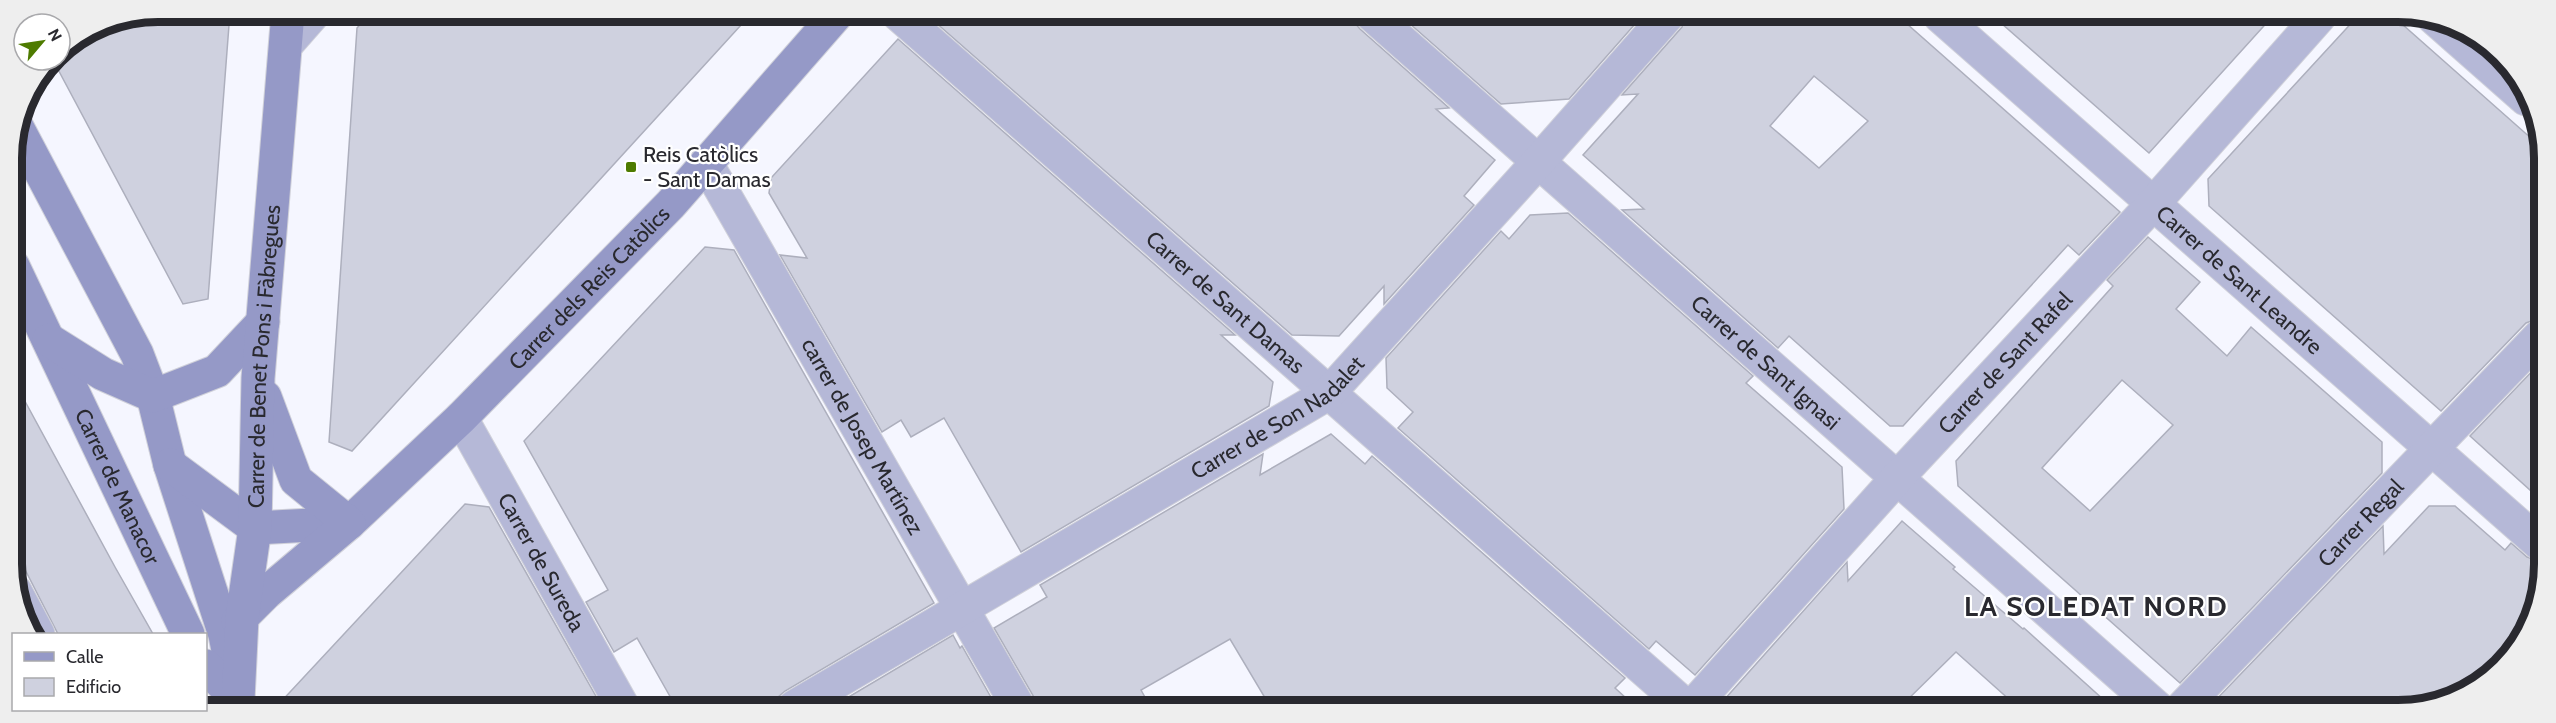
<svg xmlns="http://www.w3.org/2000/svg" width="2556" height="723" font-family="Cabin,sans-serif">
  <style>
    .building { fill: #cfd1df; stroke: #adafbd; stroke-width: 1.5; fill-rule: evenodd }
    .lines { fill: none; stroke-linecap: round; stroke-linejoin: round }
    .street-casing { stroke: #d0d1da; stroke-width: 35 }
    .secondary-casing { stroke: #d0d1da; stroke-width: 35 }
    .street { stroke: #b5b8d7; stroke-width: 33 }
    .secondary { stroke: #9599c7; stroke-width: 33 }
    .poi-dot { fill: #4e7b00; stroke: #fff; stroke-width: 2 }
    .labels { text-anchor: middle; stroke-width: 4.5; stroke-linejoin: round; paint-order: stroke }
    .poi-label { font-size: 22px; fill: #29292f; stroke: #fff; text-anchor: start }
    .street-label { font-size: 22px; fill: #29292f; stroke: #fff }
    .district-label { font-size: 28px; font-weight: bold; letter-spacing: 1.5px; fill: #29292f; stroke: #fff }
    .rim { fill: none; stroke: #29292f; stroke-width: 8 }
  </style>
  <rect width="100%" height="100%" fill="#f5f6ff"/>
  <g class="building">
    <polygon points="158,12 230,12 208,299 183,304 53,60 60,60 60,51 103,23"/>
    <polygon points="371,12 752,13 352,451 329,442 357,28"/>
    <polygon points="926,14 1354,15 1354,22 1360,29 1449,108 1436,109 1495,160 1464,196 1474,205 1384,304 1384,286 1339,336 1292,335"/>
    <polygon points="1400,15 1643,15 1569,99 1501,104"/>
    <path d="M 1686,15 L 1898,16 L 2120,212 L 2079,255 L 2068,245 L 1903,426 L 1890,426 L 1789,336 L 1778,348 L 1622,210 L 1644,209 L 1583,155 L 1638,94 L 1622,95 L 1682,27 ZM 1814,76 L 1868,121 L 1819,168 L 1770,126 Z"/>
    <polygon points="1993,16 2141,16 2272,17 2149,153"/>
    <polygon points="2357,17 2394,17 2541,147 2540,318 2526,323 2441,411 2209,206 2208,179"/>
    <polygon points="898,39 1235,335 1221,335 1273,382 1269,406 1021,552 944,418 911,437 901,420 882,432 780,255 807,258 769,193 771,178"/>
    <polygon points="1568,213 1753,376 1746,383 1842,467 1844,509 1695,675 1656,641 1649,649 1398,428 1413,412 1387,388 1386,358 1501,231 1509,239 1530,215"/>
    <path d="M 2148,237 L 2200,282 L 2176,309 L 2227,356 L 2251,327 L 2382,442 L 2382,473 L 2180,683 L 1958,486 L 1956,461 L 2113,286 L 2107,280 ZM 2122,380 L 2173,425 L 2090,511 L 2042,468 Z"/>
    <polygon points="705,247 734,250 934,603 785,691 777,698 775,707 676,707 637,638 614,652 586,602 608,590 524,441"/>
    <polygon points="2540,363 2540,499 2470,436"/>
    <polygon points="14,381 115,567 153,634 58,634 14,548"/>
    <polygon points="1331,434 1365,464 1372,456 1625,678 1615,688 1638,709 1271,708 1230,639 1141,690 1151,708 1038,708 1035,699 994,628 1047,597 1040,585 1263,454 1260,475"/>
    <polygon points="465,504 489,507 602,707 277,706"/>
    <polygon points="2429,506 2455,506 2505,550 2511,543 2527,557 2539,561 2539,602 2520,646 2487,681 2407,711 2211,710 2208,708 2383,526 2384,554"/>
    <polygon points="1902,521 1955,567 1953,569 2023,629 2024,628 2115,710 2021,710 1956,652 1897,710 1735,709 1724,700 1847,562 1848,581"/>
    <polygon points="953,635 960,648 962,646 997,708 830,708"/>
  </g>
  <g class="lines">
    <defs>
      <g id="street">
        <path id="s1" d="M 898,14 L 1689,709"/>
        <path id="s2" d="M 1372,15 L 2160,710"/>
        <path id="s3" d="M 1940,16 L 2539,543"/>
        <polyline points="2433,17 2526,99"/>
        <polyline points="286,45 315,12"/>
        <path id="s4" d="M 706,163 L 1019,708"/>
        <path id="s5" d="M 461,418 L 623,707"/>
        <polyline points="15,591 38,634"/>
        <path id="s6" d="M 794,707 L 1329,393 L 1539,161 L 1668,15"/>
        <path id="s7" d="M 1690,709 L 1898,477 L 2153,204 L 2319,17"/>
        <path id="s8" d="M 2180,710 L 2540,336"/>
      </g>
      <g id="secondary">
        <polyline points="17,127 137,354 153,396 170,465 225,635 230,660"/>
        <path id="s9" d="M 13,266 L 188,634"/>
        <polyline points="49,340 103,374 153,396 217,371 263,322"/>
        <path id="s10" d="M 170,465 L 255,528 L 349,523 L 461,418 L 671,204 L 838,13"/>
        <polyline points="238,621 266,593 349,523 296,480 265,397"/>
        <polyline points="206,666 239,702"/>
        <path id="s11" d="M 238,700 L 242,618 L 255,528 L 258,378 L 288,12"/>
      </g>
    </defs>
    <use href="#street" class="street-casing"/>
    <use href="#secondary" class="secondary-casing"/>
    <use href="#street" class="street"/>
    <use href="#secondary" class="secondary"/>
  </g>
  <rect class="poi-dot" x="625" y="161" width="12" height="12" rx="3"/>
  <g class="labels">
    <g class="poi-label">
      <text x="643" y="162">Reis Catòlics<tspan x="643" dy="25">- Sant Damas</tspan></text>
    </g>
    <g class="street-label">
      <text dy="8" stroke="none"><textPath href="#s3" startOffset="399">Carrer de Sant Leandre</textPath></text>
      <text dy="8" stroke="none"><textPath href="#s10" startOffset="536">Carrer dels Reis Catòlics</textPath></text>
      <text dy="8" stroke="none"><textPath href="#s1" startOffset="436">Carrer de Sant Damas</textPath></text>
      <text dy="8" stroke="none"><textPath href="#s11" startOffset="345">Carrer de Benet Pons i Fàbregues</textPath></text>
      <text dy="8" stroke="none"><textPath href="#s2" startOffset="525">Carrer de Sant Ignasi</textPath></text>
      <text dy="8" stroke="none"><textPath href="#s7" startOffset="468">Carrer de Sant Rafel</textPath></text>
      <text dy="8" stroke="none"><textPath href="#s6" startOffset="564">Carrer de Son Nadalet</textPath></text>
      <text dy="8" stroke="none"><textPath href="#s4" startOffset="315">carrer de Josep Martínez</textPath></text>
      <text dy="8" stroke="none"><textPath href="#s9" startOffset="244">Carrer de Manacor</textPath></text>
      <text dy="8" stroke="none"><textPath href="#s8" startOffset="260">Carrer Regal</textPath></text>
      <text dy="8" stroke="none"><textPath href="#s5" startOffset="165">Carrer de Sureda</textPath></text>
    </g>
    <g class="district-label">
      <text x="2096" y="616">LA SOLEDAT NORD</text>
    </g>
  </g>
  <path d="M0 0H2556V723H0ZM158 22H2398A136 136 0 0 1 2534 158V564A136 136 0 0 1 2398 700H158A136 136 0 0 1 22 564V158A136 136 0 0 1 158 22Z" fill="#eee" fill-rule="evenodd"/>
  <path class="rim" d="M158 22H2398A136 136 0 0 1 2534 158V564A136 136 0 0 1 2398 700H158A136 136 0 0 1 22 564V158A136 136 0 0 1 158 22Z"/>
  <rect x="12" y="633" width="195" height="78" fill="#ffffff" stroke="#a9a9ac" stroke-width="1.5"/>
  <rect x="24" y="652" width="30" height="9" fill="#9599c7" stroke="#a9a9ac" stroke-width="1.5"/>
  <text x="66" y="663" font-size="18" fill="#29292f">Calle</text>
  <rect x="24" y="678" width="30" height="18" fill="#cfd1df" stroke="#a9a9ac" stroke-width="1.5"/>
  <text x="66" y="693" font-size="18" fill="#29292f">Edificio</text>
  <g transform="translate(42 42) rotate(61)"><circle r="28" fill="#ffffff" stroke="#a9a9ac" stroke-width="1.5"/>
  <path d="M0-4.5L10 22L0 15L-10 22Z" fill="#4e7b00"/>
  <text y="-9" font-size="16" font-weight="bold" text-anchor="middle" fill="#29292f">N</text>
  </g>
</svg>
